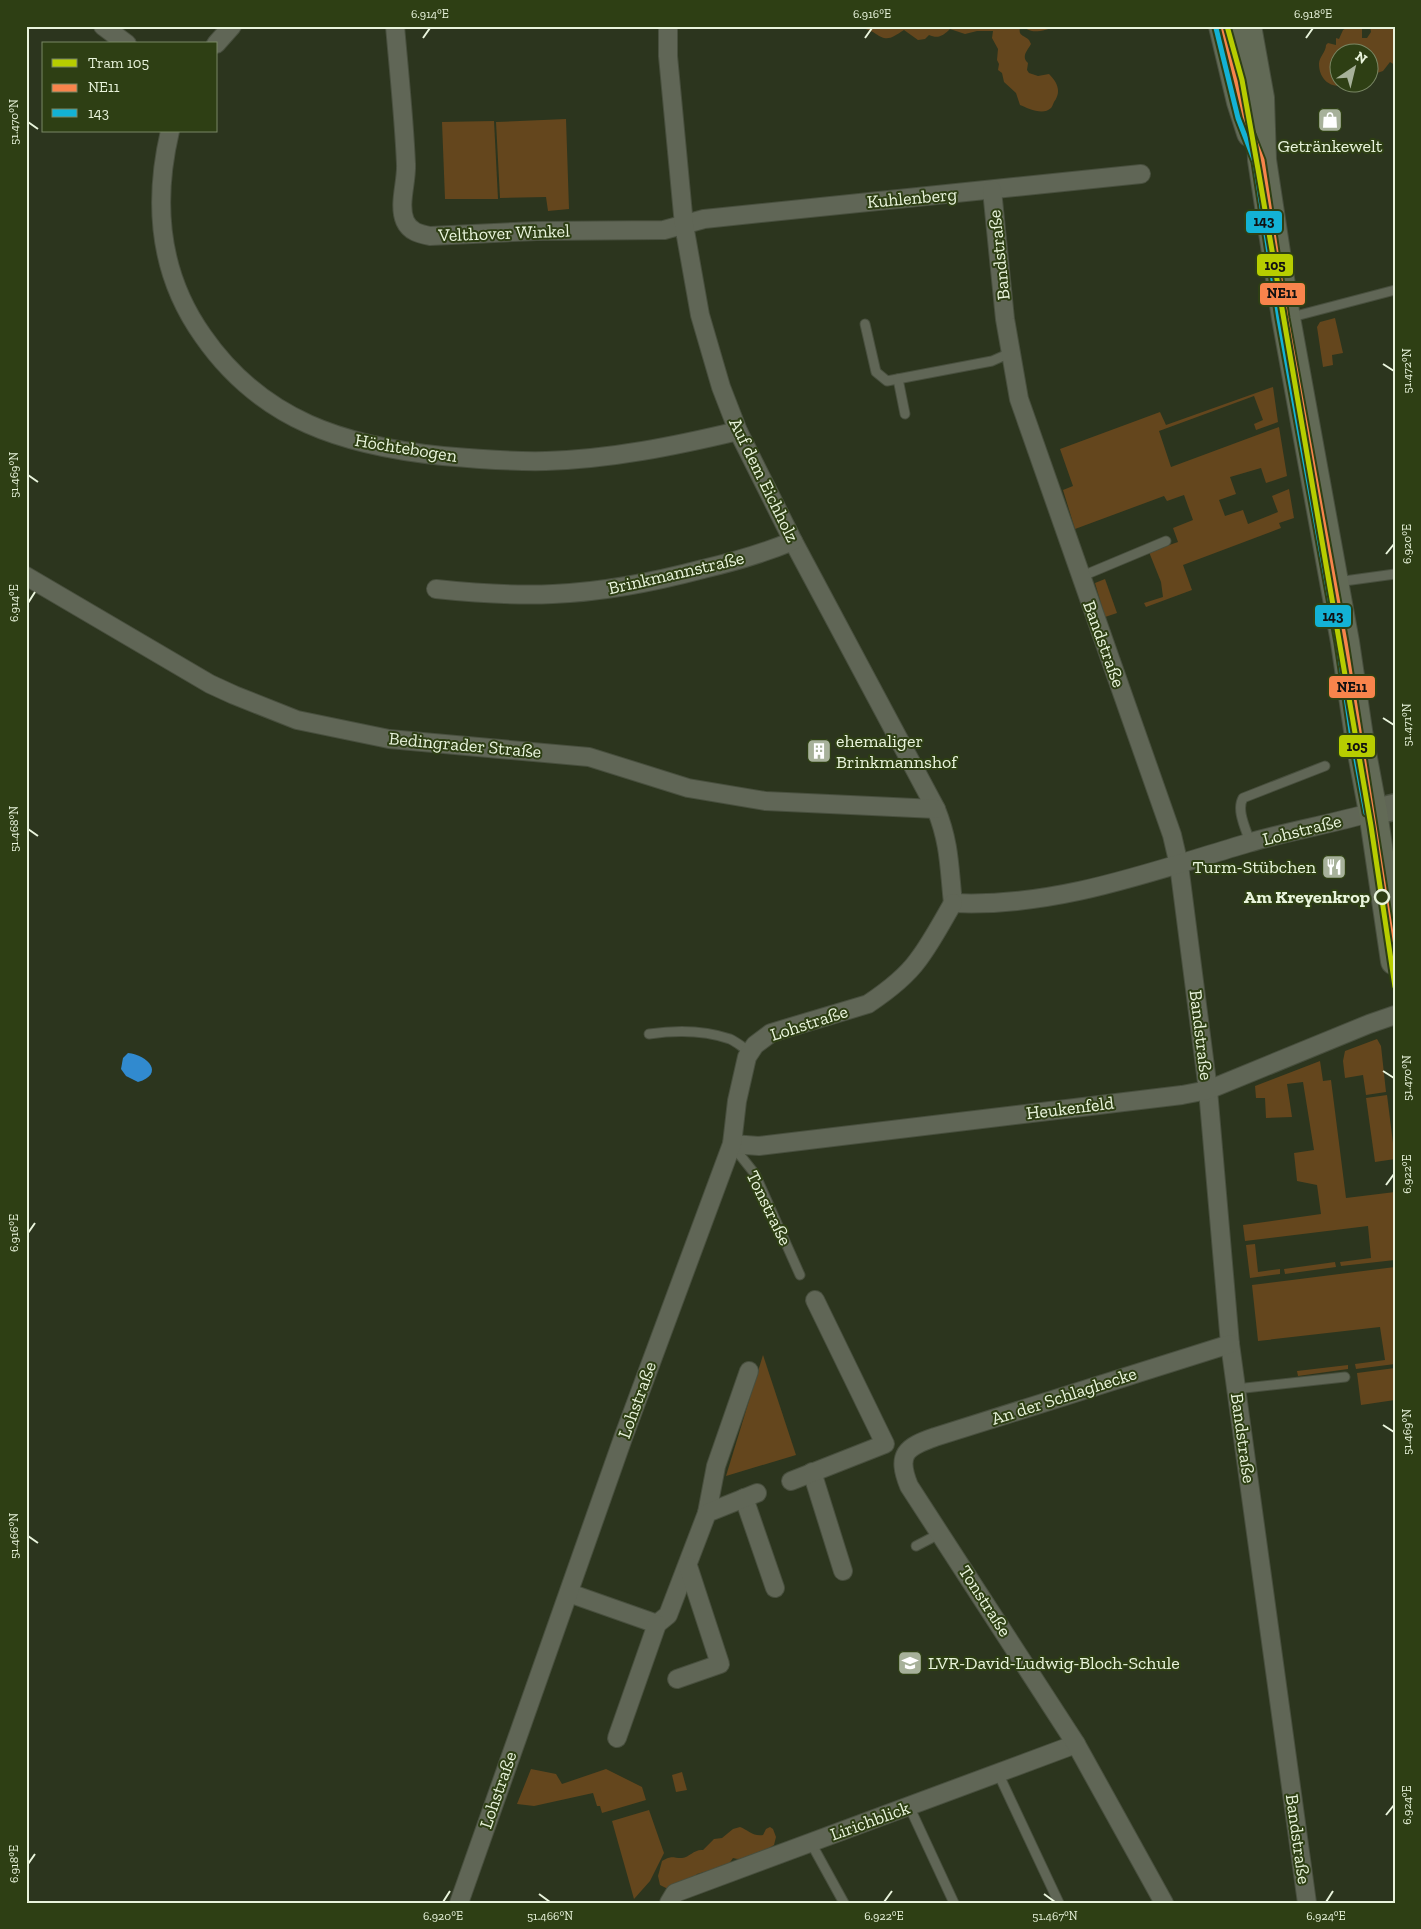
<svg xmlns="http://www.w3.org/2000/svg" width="1421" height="1929" font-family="'Zilla Slab',serif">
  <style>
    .green { fill: #64461d }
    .water { fill: #318acf }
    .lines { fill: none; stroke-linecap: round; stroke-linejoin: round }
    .lane-casing { stroke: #484f3e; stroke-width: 11 }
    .street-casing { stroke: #484f3e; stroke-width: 20 }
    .secondary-casing { stroke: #484f3e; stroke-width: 28 }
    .primary-casing { stroke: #484f3e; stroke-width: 30 }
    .lane { stroke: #606656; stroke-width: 9 }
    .street { stroke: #606656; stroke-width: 18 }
    .secondary { stroke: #606656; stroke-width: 25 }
    .primary { stroke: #626a56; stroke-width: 28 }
    .bus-1-casing { stroke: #2e3f14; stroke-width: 9 }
    .bus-2-casing { stroke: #2e3f14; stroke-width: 9 }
    .bus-1 { stroke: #f8844c; stroke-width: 5 }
    .bus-2 { stroke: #13b2d5; stroke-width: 5 }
    .tram-1-casing { stroke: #2e3f14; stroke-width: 9 }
    .tram-1 { stroke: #b7cd00; stroke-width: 5 }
    .ticks { fill: none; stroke: #e9f4dc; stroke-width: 2 }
    .stop-dot { fill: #2e3f14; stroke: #e9f4dc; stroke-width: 2.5 }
    .labels { text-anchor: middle; stroke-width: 4; stroke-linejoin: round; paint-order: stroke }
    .poi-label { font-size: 18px; fill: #e9f4dc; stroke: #2e3f14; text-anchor: start }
    .street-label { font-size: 18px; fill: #e9f4dc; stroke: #2e3f14 }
    .stop-label { font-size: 18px; font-weight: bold; fill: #e9f4dc; stroke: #2e3f14; text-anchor: end }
    .line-badge { stroke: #2e3f14; stroke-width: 2 }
    .pale-badge-label { font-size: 14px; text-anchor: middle; font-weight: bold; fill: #111 }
    .neatline { fill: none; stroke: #e9f4dc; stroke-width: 2 }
    .ticks-label { font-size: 12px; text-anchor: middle; fill: #e9f4dc }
  </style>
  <rect width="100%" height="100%" fill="#2c351e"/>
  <g class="green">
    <path d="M 858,26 L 1055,26 C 1050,30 1037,32 1032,31 C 1026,30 1026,27 1020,28 C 1018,36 1024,35 1029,40 L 1031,44 C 1027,51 1021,57 1028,63 L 1027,70 L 1029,73 L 1038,76 L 1049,74 C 1057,82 1062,91 1054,102 C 1053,104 1052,107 1051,108 C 1043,116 1027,108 1020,105 L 1016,93 L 1004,82 L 1002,73 L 998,70 L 999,64 L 997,60 L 998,49 L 992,38 L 993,31 L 977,31 L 965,34 L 950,29 C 943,36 938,39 929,35 L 925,39 L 918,40 L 904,30 C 890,39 887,42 873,32 C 869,30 862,28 858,26 Z"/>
    <path d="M 1350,26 L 1362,29 L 1362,38 L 1367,38 L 1371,32 L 1370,26 L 1395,26 L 1395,65 L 1390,62 L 1383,71 L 1377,73 L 1369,71 L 1368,52 L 1338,52 L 1338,82 L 1350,83 C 1335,91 1319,82 1319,64 C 1319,57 1326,52 1326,45 L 1328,43 L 1336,45 L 1336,38 L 1339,39 L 1343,30 Z"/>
    <polygon points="566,119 569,209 548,211 546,197 500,198 496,122"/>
    <polygon points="494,121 498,199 445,199 442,122"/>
    <polygon points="1335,318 1343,353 1332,355 1333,365 1323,367 1317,327 1320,322"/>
    <polygon points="1273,387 1278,422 1256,430 1254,424 1263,420 1254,396 1159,431 1171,467 1279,427 1287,476 1266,483 1261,468 1230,477 1236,494 1219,500 1225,516 1243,510 1248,524 1278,512 1272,496 1289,489 1294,518 1279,523 1281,528 1183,565 1192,590 1146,607 1144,603 1163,597 1161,582 1149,552 1178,542 1173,528 1193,520 1184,495 1167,501 1164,496 1075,529 1063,490 1073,486 1060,449 1160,412 1166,425"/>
    <polygon points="1105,579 1117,613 1105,617 1095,583"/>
    <polygon points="1377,1039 1381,1046 1386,1092 1366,1095 1363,1075 1345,1078 1343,1061 1345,1051"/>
    <polygon points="1320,1061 1323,1081 1331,1080 1346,1198 1395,1192 1395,1260 1341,1266 1340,1262 1371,1258 1368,1226 1245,1241 1243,1225 1321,1214 1317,1185 1297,1181 1294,1153 1314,1150 1303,1082 1287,1084 1292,1117 1266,1118 1265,1098 1256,1098 1255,1086"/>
    <polygon points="1387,1095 1395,1159 1375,1162 1366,1098"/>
    <polygon points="1255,1244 1258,1272 1280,1269 1280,1274 1250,1278 1246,1245"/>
    <polygon points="1335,1262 1336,1267 1285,1274 1284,1269"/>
    <polygon points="1395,1267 1395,1364 1356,1369 1355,1364 1385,1360 1380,1327 1258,1341 1252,1285"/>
    <polygon points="763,1355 796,1455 726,1476"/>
    <polygon points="1348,1365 1348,1369 1298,1376 1297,1371"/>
    <polygon points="1395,1368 1395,1400 1361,1405 1357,1373"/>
    <polygon points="531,1769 556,1774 562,1784 606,1769 642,1787 646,1800 602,1813 600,1806 597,1806 593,1793 534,1806 517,1804"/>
    <polygon points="682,1772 687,1790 676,1792 672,1775"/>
    <polygon points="649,1810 664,1853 650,1881 634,1899 612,1821"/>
    <path d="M 740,1827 C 748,1830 754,1837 763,1835 L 766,1829 L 770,1827 L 773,1829 L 776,1837 L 774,1845 C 762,1852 747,1862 733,1858 L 726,1868 C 715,1870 707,1871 697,1874 L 692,1879 L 670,1890 L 660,1885 L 658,1876 L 662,1861 C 672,1855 672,1858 682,1858 C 690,1857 694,1849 703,1850 L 714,1839 L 722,1838 L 733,1829 Z"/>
  </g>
  <path class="water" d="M 128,1053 C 148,1055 165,1074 138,1082 L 126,1076 L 121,1069 L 123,1058 Z"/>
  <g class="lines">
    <defs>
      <g id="lane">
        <polyline points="1288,318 1395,290"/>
        <polyline points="865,324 876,372 887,381 992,361 1010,353"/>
        <polyline points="898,379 905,414"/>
        <polyline points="1080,577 1166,541"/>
        <polyline points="1337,582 1395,574"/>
        <path d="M 1250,842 C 1246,829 1236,810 1243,798 L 1325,766"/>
        <path d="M 649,1034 C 676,1030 704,1030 730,1039 C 737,1042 743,1048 750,1052"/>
        <polyline points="732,1145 755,1174 800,1275"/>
        <polyline points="1236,1389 1345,1377"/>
        <polyline points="916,1546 941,1533"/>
        <polyline points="998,1773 1059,1903"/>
        <polyline points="909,1806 954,1903"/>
        <polyline points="811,1843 844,1903"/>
      </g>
      <g id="street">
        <polyline points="103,26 127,44"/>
        <path d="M 395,26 C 399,72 404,118 406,164 C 407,182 398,204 405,221 C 410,232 420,234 430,236 L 537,231 L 664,230 L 704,219 L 1141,174"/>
        <path d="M 668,26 L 668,56 L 684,225 L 700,315 L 721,387 L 738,431 L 793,541 L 936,809 C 950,844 949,867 953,903"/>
        <polyline points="216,44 232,26"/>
        <path d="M 170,131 C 153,203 159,274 203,336 C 262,421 345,446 443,456 C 477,459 512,462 546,461 C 611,459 675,446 738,431"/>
        <polyline points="992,190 1005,319 1019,399 1172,835 1179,865 1208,1090 1230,1344 1307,1903"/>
        <polyline points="26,576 210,684 234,695 297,720 389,739 589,757 688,788 765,801 936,809"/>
        <path d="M 436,589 C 475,593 514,596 553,594 C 604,592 654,582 703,569 C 733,562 764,553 793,541"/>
        <path d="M 953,903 C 1055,908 1153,871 1248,843 C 1289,831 1332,824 1373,812"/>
        <polyline points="732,1144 759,1146 1182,1095 1208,1090 1369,1024 1395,1015"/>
        <polyline points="812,1472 843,1571"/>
        <polyline points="791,1481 885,1444 815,1300"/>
        <polyline points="744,1498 775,1588"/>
        <polyline points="707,1513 716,1466 749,1371"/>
        <polyline points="569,1593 657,1624 668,1615 707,1513 757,1493"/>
        <polyline points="677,1679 720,1664 688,1566"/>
        <polyline points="617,1738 657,1624"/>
        <path d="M 459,1903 L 623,1438 L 732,1144 L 737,1101 L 747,1057 L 755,1045 L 771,1033 L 868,1004 C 886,992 905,978 918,960 C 931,943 942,922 953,903"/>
        <polyline points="669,1903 675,1893 1076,1744"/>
        <path d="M 1164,1903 L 1076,1744 L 909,1486 C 896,1454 906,1447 935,1437 L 1230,1344"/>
      </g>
      <polyline id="secondary" points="1373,812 1395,807"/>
      <g id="primary">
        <polyline points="1223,26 1241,102 1251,133"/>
        <polyline points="1247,26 1260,98 1262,160 1286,318 1345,642 1359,737 1373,812 1395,961"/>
      </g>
    </defs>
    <use href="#lane" class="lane-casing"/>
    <use href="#street" class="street-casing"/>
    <use href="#secondary" class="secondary-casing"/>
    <use href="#primary" class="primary-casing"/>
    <use href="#lane" class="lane"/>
    <use href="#street" class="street"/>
    <use href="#secondary" class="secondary"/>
    <use href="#primary" class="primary"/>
    <defs>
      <polyline id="bus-1" points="1223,26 1245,116 1262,160 1286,318 1345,642 1395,959"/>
      <polyline id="bus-2" points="1216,28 1238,118 1255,162 1279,319 1338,643 1352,738 1366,813"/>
    </defs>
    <use href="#bus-1" class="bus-1-casing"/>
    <use href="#bus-2" class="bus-2-casing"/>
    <use href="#bus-1" class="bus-1"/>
    <use href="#bus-2" class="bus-2"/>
    <defs>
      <polyline id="tram-1" points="1227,26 1242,80 1258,169 1371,826 1395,987"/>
    </defs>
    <use href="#tram-1" class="tram-1-casing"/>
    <use href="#tram-1" class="tram-1"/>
  </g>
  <path class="ticks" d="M 423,38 L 430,28M 865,38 L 872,28M 1306,38 L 1313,28M 28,122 L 38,129M 1383,364 L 1394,371M 28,475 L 38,482M 1386,554 L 1394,544M 28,603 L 35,592M 1383,718 L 1394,725M 28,829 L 38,836M 1383,1071 L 1394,1078M 1386,1185 L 1394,1174M 28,1233 L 35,1223M 1383,1425 L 1394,1432M 28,1536 L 38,1543M 1386,1815 L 1394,1805M 28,1864 L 35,1854M 539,1894 L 550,1902M 1044,1894 L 1055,1902M 443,1902 L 450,1891M 884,1902 L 892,1891M 1326,1902 L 1333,1891"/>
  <defs>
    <symbol id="shop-square" viewBox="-11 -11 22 22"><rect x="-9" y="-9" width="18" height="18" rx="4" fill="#a7b19a" stroke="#2e3f14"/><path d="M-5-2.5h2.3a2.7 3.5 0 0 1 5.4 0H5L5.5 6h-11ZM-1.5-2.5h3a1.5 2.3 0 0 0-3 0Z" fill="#fff"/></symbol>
    <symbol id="building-square" viewBox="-11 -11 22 22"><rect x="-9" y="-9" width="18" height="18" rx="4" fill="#a7b19a" stroke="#2e3f14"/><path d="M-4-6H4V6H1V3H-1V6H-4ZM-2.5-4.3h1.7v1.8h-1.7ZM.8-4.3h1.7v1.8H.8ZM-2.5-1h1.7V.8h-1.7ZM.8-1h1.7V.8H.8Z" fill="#fff"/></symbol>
    <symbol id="restaurant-square" viewBox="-11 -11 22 22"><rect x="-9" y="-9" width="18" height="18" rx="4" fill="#a7b19a" stroke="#2e3f14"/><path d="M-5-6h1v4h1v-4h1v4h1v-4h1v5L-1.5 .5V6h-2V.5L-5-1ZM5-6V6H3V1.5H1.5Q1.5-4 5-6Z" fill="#fff"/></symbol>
    <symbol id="school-square" viewBox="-11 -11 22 22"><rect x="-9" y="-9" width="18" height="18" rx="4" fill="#a7b19a" stroke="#2e3f14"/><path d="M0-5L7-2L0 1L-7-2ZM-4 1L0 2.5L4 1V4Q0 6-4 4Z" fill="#fff"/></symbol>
  </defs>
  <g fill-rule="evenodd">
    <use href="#shop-square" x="1316" y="106" width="28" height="28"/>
    <use href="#building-square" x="805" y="737" width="28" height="28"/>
    <use href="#restaurant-square" x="1320" y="853" width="28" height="28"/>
    <use href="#school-square" x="896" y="1649" width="28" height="28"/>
  </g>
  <circle class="stop-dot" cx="1382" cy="897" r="7"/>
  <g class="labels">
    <g class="poi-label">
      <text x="1330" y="152" text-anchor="middle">Getränkewelt</text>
      <text x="836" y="747">ehemaliger<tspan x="836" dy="21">Brinkmannshof</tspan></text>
      <text x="1316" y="873" text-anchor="end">Turm-Stübchen</text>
      <text x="928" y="1669">LVR-David-Ludwig-Bloch-Schule</text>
    </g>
    <g class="street-label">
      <text transform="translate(912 198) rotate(-5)" y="6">Kuhlenberg</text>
      <text transform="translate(504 233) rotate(-2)" y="6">Velthover Winkel</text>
      <text transform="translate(999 255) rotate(-96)" y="6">Bandstraße</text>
      <text transform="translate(406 448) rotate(9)" y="6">Höchtebogen</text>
      <text transform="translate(764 480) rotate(64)" y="6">Auf dem Eichholz</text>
      <text transform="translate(676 573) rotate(-13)" y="6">Brinkmannstraße</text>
      <text transform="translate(1104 644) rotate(70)" y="6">Bandstraße</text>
      <text transform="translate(465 745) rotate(5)" y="6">Bedingrader Straße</text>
      <text transform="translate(1302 830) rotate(-14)" y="6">Lohstraße</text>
      <text transform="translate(809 1023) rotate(-18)" y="6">Lohstraße</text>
      <text transform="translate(1201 1035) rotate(83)" y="6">Bandstraße</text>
      <text transform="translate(1070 1108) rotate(-7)" y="6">Heukenfeld</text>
      <text transform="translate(769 1208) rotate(64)" y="6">Tonstraße</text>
      <text transform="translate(1064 1396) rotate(-18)" y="6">An der Schlaghecke</text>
      <text transform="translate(637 1400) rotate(-70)" y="6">Lohstraße</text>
      <text transform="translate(1243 1438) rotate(82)" y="6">Bandstraße</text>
      <text transform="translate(985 1601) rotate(57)" y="6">Tonstraße</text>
      <text transform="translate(498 1790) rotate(-71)" y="6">Lohstraße</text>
      <text transform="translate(870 1821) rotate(-20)" y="6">Lirichblick</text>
      <text transform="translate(1298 1839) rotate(82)" y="6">Bandstraße</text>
    </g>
    <g class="stop-label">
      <text x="1370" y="903">Am Kreyenkrop</text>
    </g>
  </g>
  <g class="line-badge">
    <rect x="1245" y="210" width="38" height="24" rx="5" fill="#13b2d5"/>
    <rect x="1256" y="253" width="38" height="24" rx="5" fill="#b7cd00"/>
    <rect x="1259" y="282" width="47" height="24" rx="5" fill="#f8844c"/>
    <rect x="1314" y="604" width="38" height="24" rx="5" fill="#13b2d5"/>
    <rect x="1328" y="675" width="48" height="24" rx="5" fill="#f8844c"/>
    <rect x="1338" y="734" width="38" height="24" rx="5" fill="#b7cd00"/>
  </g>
  <g class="pale-badge-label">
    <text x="1264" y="226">143</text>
    <text x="1275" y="270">105</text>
    <text x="1282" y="298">NE11</text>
    <text x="1333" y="621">143</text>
    <text x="1352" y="692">NE11</text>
    <text x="1357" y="751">105</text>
  </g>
  <rect width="1421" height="1929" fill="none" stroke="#2e3f14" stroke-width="55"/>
  <rect x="42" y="42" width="175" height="90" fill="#2e3f14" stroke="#798764"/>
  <rect x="52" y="59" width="25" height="8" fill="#b7cd00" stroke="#798764"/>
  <text x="88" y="68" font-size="15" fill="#e9f4dc">Tram 105</text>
  <rect x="52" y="84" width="25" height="8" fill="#f8844c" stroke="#798764"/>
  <text x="88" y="92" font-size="15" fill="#e9f4dc">NE11</text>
  <rect x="52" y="109" width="25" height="8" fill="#13b2d5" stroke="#798764"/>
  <text x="88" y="118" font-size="15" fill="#e9f4dc">143</text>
  <g transform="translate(1354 68) rotate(35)"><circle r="24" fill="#2e3f14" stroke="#798764"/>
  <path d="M0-4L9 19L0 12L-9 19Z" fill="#a7b19a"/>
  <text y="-8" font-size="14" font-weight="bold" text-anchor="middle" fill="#e9f4dc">N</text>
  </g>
  <rect x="28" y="28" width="1366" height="1874" class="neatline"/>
  <g class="ticks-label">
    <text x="430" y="18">6.914°E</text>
    <text x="872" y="18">6.916°E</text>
    <text x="1313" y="18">6.918°E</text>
    <text transform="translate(14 122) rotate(-90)" y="4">51.470°N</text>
    <text transform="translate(1407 371) rotate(-90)" y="4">51.472°N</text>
    <text transform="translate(14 475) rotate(-90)" y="4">51.469°N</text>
    <text transform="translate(1407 544) rotate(-90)" y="4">6.920°E</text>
    <text transform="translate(14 603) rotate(-90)" y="4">6.914°E</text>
    <text transform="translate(1407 725) rotate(-90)" y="4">51.471°N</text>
    <text transform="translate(14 829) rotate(-90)" y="4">51.468°N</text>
    <text transform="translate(1407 1078) rotate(-90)" y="4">51.470°N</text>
    <text transform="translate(1407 1174) rotate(-90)" y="4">6.922°E</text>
    <text transform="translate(14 1233) rotate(-90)" y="4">6.916°E</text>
    <text transform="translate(1407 1432) rotate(-90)" y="4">51.469°N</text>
    <text transform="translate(14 1536) rotate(-90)" y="4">51.466°N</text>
    <text transform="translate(1407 1805) rotate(-90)" y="4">6.924°E</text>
    <text transform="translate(14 1864) rotate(-90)" y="4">6.918°E</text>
    <text x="443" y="1920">6.920°E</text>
    <text x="550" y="1920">51.466°N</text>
    <text x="884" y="1920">6.922°E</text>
    <text x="1055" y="1920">51.467°N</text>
    <text x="1326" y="1920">6.924°E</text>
  </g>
</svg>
